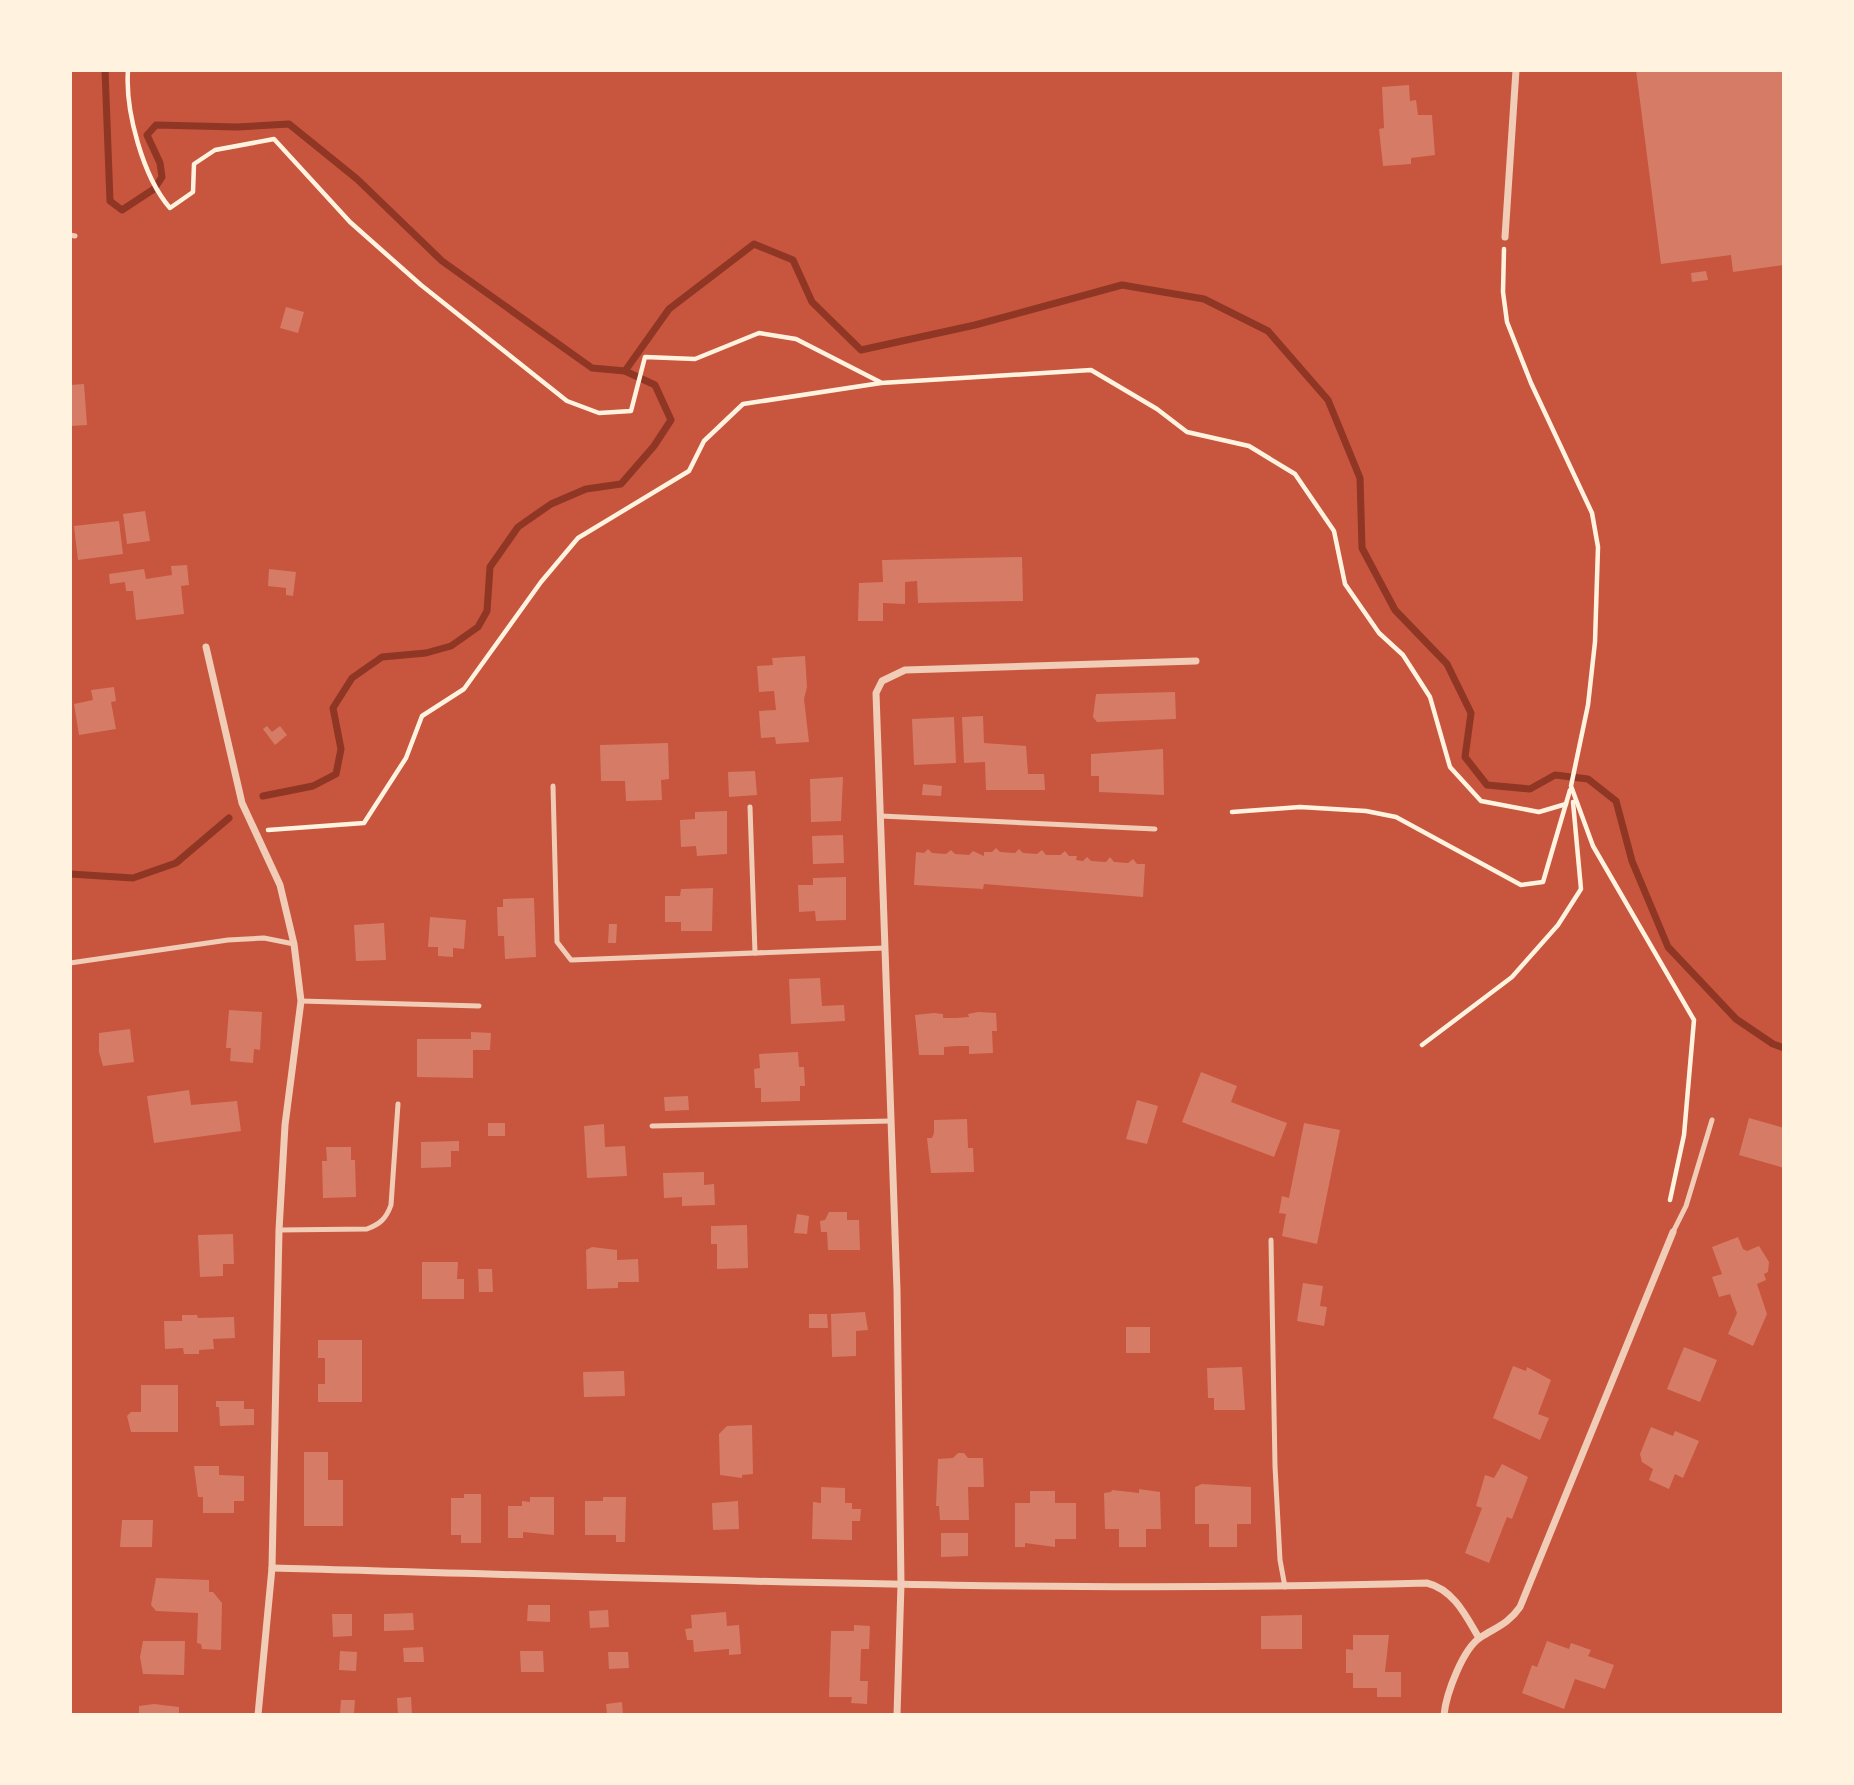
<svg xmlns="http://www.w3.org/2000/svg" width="1854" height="1785" font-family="Manrope,sans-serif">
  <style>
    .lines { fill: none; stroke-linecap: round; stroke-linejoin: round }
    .stream { stroke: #8f3625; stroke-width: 7 }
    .building { fill: #d67c66 }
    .path { stroke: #fff3e0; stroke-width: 4.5 }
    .service { stroke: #f1ccb7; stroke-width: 5 }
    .minor { stroke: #f1ccb7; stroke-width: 7 }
  </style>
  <rect width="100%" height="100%" fill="#c8553d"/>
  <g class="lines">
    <g class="stream">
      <polyline points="105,70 110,201 122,210 154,189 162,177 160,163 147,135 156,125 237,127 289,124 357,179 442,261 592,368 625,371 669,309 754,244 793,260 812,302 861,350 975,325 1122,285 1204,299 1268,331 1328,400 1360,478 1362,548 1395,610 1447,664 1471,713 1465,757 1487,785 1530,789 1555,775 1588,779 1616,801 1632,861 1668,947 1736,1019 1773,1044 1784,1048"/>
      <polyline points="263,796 313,786 336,774 341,749 333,708 352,678 382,657 426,653 451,646 478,627 487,611 490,567 518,527 551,504 586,489 621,484 654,446 671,420 655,385 625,371"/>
      <polyline points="70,874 133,878 176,863 229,818"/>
    </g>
  </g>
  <g class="building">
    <polygon points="1636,70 1784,70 1784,265 1733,272 1731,255 1661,264"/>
    <polygon points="1409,85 1410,101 1416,100 1418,115 1432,115 1435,155 1411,158 1411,164 1383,166 1379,129 1384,128 1382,87"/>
    <polygon points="1706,271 1708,280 1692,282 1691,273"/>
    <polygon points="286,307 304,312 298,333 280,328"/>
    <polygon points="84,384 87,425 70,426 70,385"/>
    <polygon points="145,511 150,541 127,544 123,514"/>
    <polygon points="119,521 123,554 78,560 74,526"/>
    <polygon points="1022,557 1023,601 918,603 917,581 905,582 905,604 883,603 883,621 858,621 859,583 883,582 882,560"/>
    <polygon points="187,565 189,585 181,586 184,614 136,620 133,591 126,591 125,582 110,584 109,574 144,569 146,579 172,575 171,566"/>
    <polygon points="269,569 296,572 293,596 286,595 286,588 268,586"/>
    <polygon points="805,656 807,687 804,699 809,742 776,744 775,737 761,738 759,711 776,710 774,691 759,692 757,666 773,665 772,658"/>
    <polygon points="114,687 116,701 111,702 116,729 79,735 74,704 93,700 91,690"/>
    <polygon points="1175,692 1176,719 1097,722 1093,717 1096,694"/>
    <polygon points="983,716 984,743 1026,746 1028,774 1044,774 1045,790 986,790 985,762 964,763 962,717"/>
    <polygon points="954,717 956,763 914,765 912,719"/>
    <polygon points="267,726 272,732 280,726 287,735 275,745 263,729"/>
    <polygon points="668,743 669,779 661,780 662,800 626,801 625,781 601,781 600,745"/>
    <polygon points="1163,749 1164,795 1099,792 1099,776 1091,776 1091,754"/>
    <polygon points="755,771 757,795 729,797 728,772"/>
    <polygon points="843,777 841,821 811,822 810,779"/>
    <polygon points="923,784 942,786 941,796 922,795"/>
    <polygon points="727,811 727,854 697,856 696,846 681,847 680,820 695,819 695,812"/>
    <polygon points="843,835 844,863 813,864 812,836"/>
    <polygon points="996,848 1000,852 1015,853 1019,849 1023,853 1037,854 1042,850 1046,855 1060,855 1065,851 1069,856 1077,856 1076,860 1083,861 1087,857 1091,861 1106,862 1110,857 1114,862 1128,863 1133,859 1137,864 1145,864 1143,897 984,884 983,889 914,885 916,852 924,853 928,849 932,853 946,854 951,850 955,854 969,855 973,851 984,856 984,852 992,852"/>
    <polygon points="846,877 846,920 816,921 815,911 799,912 798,885 813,885 813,878"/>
    <polygon points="713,888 712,931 681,931 681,922 665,922 665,896 680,896 681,889"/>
    <polygon points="534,898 536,957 505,959 504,936 498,936 497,907 503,907 503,899"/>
    <polygon points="430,917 466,920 464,949 453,948 453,957 438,956 438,947 428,947"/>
    <polygon points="384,923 386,960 356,961 354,925"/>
    <polygon points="609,924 617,924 616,943 608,943"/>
    <polygon points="820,978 822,1006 844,1005 845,1021 791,1024 789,979"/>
    <polygon points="229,1010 262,1012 260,1050 254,1049 253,1063 230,1061 231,1048 226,1048"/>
    <polygon points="978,1012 996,1013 997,1031 992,1031 993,1053 969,1054 969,1046 957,1046 944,1047 944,1055 919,1055 915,1015 934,1013 943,1014 943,1018 956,1018 969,1017 968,1014"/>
    <polygon points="130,1029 134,1062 103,1066 99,1052 99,1033"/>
    <polygon points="471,1032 491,1033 490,1050 473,1050 473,1078 417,1077 417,1039 471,1039"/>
    <polygon points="798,1052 799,1067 804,1067 805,1086 800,1086 800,1101 761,1102 761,1088 755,1088 754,1069 760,1068 759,1054"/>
    <polygon points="1201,1072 1237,1086 1231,1102 1287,1123 1274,1157 1182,1122"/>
    <polygon points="189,1090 191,1105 237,1101 241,1131 154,1143 147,1096"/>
    <polygon points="688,1096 689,1110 665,1111 664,1097"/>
    <polygon points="1137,1100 1158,1106 1147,1144 1126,1139"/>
    <polygon points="1749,1118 1784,1128 1784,1168 1739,1155"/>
    <polygon points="967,1119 968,1148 973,1148 974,1172 931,1173 927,1138 932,1138 934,1133 934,1120"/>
    <rect x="488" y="1123" width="17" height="13"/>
    <polygon points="1304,1123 1340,1130 1317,1244 1282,1236 1286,1214 1279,1213 1282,1196 1289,1198"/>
    <polygon points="604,1124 605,1147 625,1146 627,1176 587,1178 584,1126"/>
    <polygon points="459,1141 459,1151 451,1151 451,1167 421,1168 421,1142"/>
    <polygon points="326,1147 351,1147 351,1160 355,1160 356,1197 323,1198 322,1161 327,1161"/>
    <polygon points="704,1172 704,1185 714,1184 715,1205 682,1206 682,1197 664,1198 663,1173"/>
    <polygon points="829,1212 847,1212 847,1220 859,1220 860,1250 828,1250 827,1232 821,1232 820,1221 825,1220"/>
    <polygon points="797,1214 809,1216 807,1234 794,1233"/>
    <polygon points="747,1225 748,1268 717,1269 717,1244 711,1244 711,1226"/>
    <polygon points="233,1234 234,1264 223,1264 223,1276 200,1277 198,1235"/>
    <polygon points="1738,1237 1743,1249 1747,1251 1759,1246 1769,1262 1768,1272 1764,1274 1766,1280 1757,1284 1767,1314 1753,1346 1728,1334 1737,1313 1730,1294 1719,1297 1712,1277 1722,1274 1712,1247"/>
    <polygon points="592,1247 617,1250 617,1260 638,1259 639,1282 618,1282 618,1288 587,1289 586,1250"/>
    <polygon points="422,1262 458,1262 457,1279 464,1279 464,1299 422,1299"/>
    <polygon points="478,1269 492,1269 493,1292 479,1292"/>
    <polygon points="1303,1283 1323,1286 1320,1306 1327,1307 1324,1326 1297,1321"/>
    <polygon points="865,1312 868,1330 856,1331 856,1356 832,1357 831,1314"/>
    <polygon points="809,1314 827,1314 828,1328 809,1328"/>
    <polygon points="182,1315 197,1315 198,1318 234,1317 235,1338 213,1339 214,1349 199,1350 199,1354 184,1354 183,1348 165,1349 164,1321 182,1321"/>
    <rect x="1126" y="1327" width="24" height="26"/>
    <polygon points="318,1340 362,1340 362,1402 318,1402 318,1384 325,1384 325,1358 318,1358"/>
    <polygon points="1684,1347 1717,1360 1700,1402 1667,1389"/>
    <polygon points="1513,1366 1526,1371 1527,1367 1551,1380 1538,1414 1549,1418 1540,1440 1493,1418"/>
    <polygon points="1242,1367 1245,1410 1214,1410 1214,1398 1208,1398 1207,1368"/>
    <polygon points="624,1371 625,1396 584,1397 583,1372"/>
    <polygon points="141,1385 178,1385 178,1432 131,1432 127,1416 131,1412 141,1412"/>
    <polygon points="216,1401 244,1401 244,1409 254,1409 254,1425 220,1426 219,1407 216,1407"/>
    <polygon points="752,1425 753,1474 742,1475 742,1478 720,1475 719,1434 727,1426"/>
    <polygon points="1651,1427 1673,1436 1675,1431 1699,1441 1683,1478 1675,1474 1669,1489 1649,1480 1653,1469 1642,1462 1640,1454"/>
    <polygon points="304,1452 328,1452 328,1480 343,1480 343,1526 304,1526"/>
    <polygon points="958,1453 964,1453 968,1458 983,1458 984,1487 968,1487 969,1520 940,1520 939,1506 936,1506 938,1459 953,1458"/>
    <polygon points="1502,1464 1528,1477 1512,1519 1507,1517 1489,1563 1465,1553 1482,1508 1476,1506 1485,1475 1494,1478"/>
    <polygon points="194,1466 219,1466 219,1475 244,1476 244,1501 234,1501 234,1513 203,1513 203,1497 198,1497"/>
    <polygon points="1202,1484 1251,1487 1251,1524 1237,1524 1237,1547 1209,1547 1209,1524 1195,1524 1195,1487"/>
    <polygon points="821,1487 845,1488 845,1503 852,1503 852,1509 861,1509 860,1521 852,1521 852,1540 812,1539 813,1502 821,1503"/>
    <polygon points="1139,1489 1160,1492 1161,1529 1146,1529 1146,1547 1119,1547 1119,1529 1105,1529 1104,1493 1111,1492 1112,1490 1139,1493"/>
    <polygon points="1030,1491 1055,1491 1055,1503 1076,1503 1076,1539 1055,1539 1055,1547 1025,1543 1025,1547 1015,1547 1015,1503 1030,1503"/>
    <polygon points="464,1494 481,1494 481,1543 461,1543 461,1535 451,1535 451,1498 464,1498"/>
    <polygon points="530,1497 554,1497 554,1535 523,1532 523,1538 508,1538 508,1506 522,1506 522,1501 530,1502"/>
    <polygon points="603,1497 626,1497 625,1542 616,1542 616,1535 585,1535 585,1501 603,1501"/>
    <polygon points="738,1501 739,1529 713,1530 712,1503"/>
    <polygon points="122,1520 153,1520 152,1547 120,1547"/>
    <polygon points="941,1533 968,1533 968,1556 941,1557"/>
    <polygon points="156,1578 209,1580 209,1592 213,1592 222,1603 221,1650 202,1649 201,1644 197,1643 198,1613 156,1611 151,1605"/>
    <polygon points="528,1605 550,1605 550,1622 527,1621"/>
    <polygon points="608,1610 609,1627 590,1628 589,1611"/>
    <polygon points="726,1612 727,1626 739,1625 741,1654 729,1655 729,1649 694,1652 693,1640 687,1640 685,1629 692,1628 691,1615"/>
    <polygon points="413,1613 414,1630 384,1631 384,1614"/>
    <polygon points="332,1614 352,1614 352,1636 333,1637"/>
    <polygon points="1302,1615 1302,1649 1261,1649 1261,1616"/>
    <polygon points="854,1625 870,1626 869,1649 861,1649 860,1681 868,1681 867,1704 851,1703 852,1697 829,1697 831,1631 854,1631"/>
    <polygon points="1353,1635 1389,1635 1385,1672 1401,1672 1401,1697 1377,1697 1377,1688 1353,1688 1353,1673 1346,1673 1346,1649 1353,1650"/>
    <polygon points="143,1641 185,1641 184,1675 143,1674 140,1657"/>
    <polygon points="1547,1641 1569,1649 1571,1643 1591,1650 1588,1656 1614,1665 1605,1689 1575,1679 1564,1709 1522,1693 1532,1665 1537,1667"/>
    <polygon points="423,1647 424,1662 404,1662 403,1648"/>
    <polygon points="340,1651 357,1652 356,1671 339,1670"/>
    <polygon points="520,1651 543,1651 544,1672 521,1672"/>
    <polygon points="608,1652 628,1652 629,1668 609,1669"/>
    <polygon points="411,1697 412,1715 398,1715 397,1698"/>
    <polygon points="341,1700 355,1700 354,1713 340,1713"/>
    <polygon points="622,1702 623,1715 607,1715 606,1704"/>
    <polygon points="154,1704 179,1707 179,1715 139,1715 139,1706"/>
  </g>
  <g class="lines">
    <g class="path">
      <path d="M 128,70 C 125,111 143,177 170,208 L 193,192 L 194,164 L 215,150 L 274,139 L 350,222 L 421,285 L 567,401 L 599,413 L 631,411 L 645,357 L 695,359 L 759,333 L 796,339 L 880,382"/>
      <polyline points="1504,249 1503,292 1507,322 1531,383 1592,513 1598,547 1595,642 1588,705 1571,786 1593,846 1694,1020 1684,1135 1670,1200"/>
      <polyline points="1232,812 1300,807 1366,811 1396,817 1521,885 1543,882 1570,790"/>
      <polyline points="268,830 364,823 406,758 422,716 464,689 541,582 578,538 689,471 704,441 743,404 881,383 1091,370 1157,409 1187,432 1249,446 1295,474 1334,531 1345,584 1379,633 1403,655 1430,697 1450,767 1481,801 1539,812 1566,804"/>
      <polyline points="1422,1045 1512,977 1558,925 1581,889 1573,802"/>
    </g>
    <g class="service">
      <polyline points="70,235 75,236"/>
      <polyline points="553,786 557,942 571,960 885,948"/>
      <polyline points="750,807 755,953"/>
      <polyline points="881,816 1155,829"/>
      <polyline points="70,963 228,940 264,938 294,944"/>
      <polyline points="301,1001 479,1006"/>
      <polyline points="652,1126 891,1121"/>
      <path d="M 279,1230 L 367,1229 C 380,1224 386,1219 391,1205 L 398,1104"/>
      <polyline points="1673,1232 1686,1206 1712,1120"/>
      <polyline points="1271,1240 1275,1466 1280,1560 1285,1587"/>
    </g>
    <g class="minor">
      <polyline points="1505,237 1516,70"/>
      <polyline points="206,647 242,803 280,885 294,944 301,1001 285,1125 279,1230 272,1568 258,1715"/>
      <path d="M 272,1568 C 657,1578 1042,1594 1427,1583 C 1454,1590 1466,1616 1479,1638"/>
      <polyline points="897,1715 901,1584 897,1290 876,693 882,681 905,670 1196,661"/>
      <path d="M 1444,1715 C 1446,1694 1463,1648 1481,1637 C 1497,1627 1509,1623 1520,1607 L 1673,1232"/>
    </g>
  </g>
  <rect width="1854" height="1785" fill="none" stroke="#fff3e0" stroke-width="144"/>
</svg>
